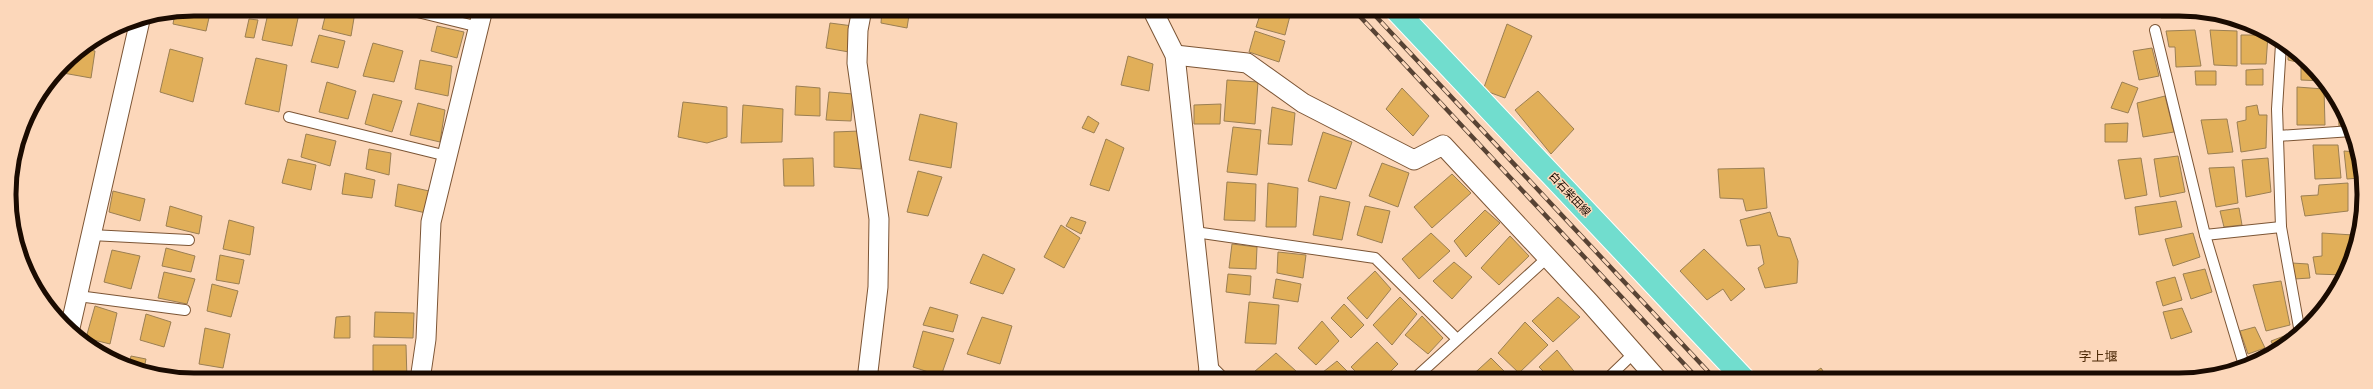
<svg xmlns="http://www.w3.org/2000/svg" width="2373" height="389" font-family="'IBM Plex Sans','Noto Sans JP',sans-serif">
  <style>
    .building { fill: #e1af59; stroke: #9b7f53 }
    .lines { fill: none; stroke-linecap: round; stroke-linejoin: round }
    .service-casing { stroke: #7c5535; stroke-width: 12 }
    .minor-casing { stroke: #7c5535; stroke-width: 21 }
    .tertiary-casing { stroke: #7c5535; stroke-width: 24 }
    .primary-casing { stroke: #fff; stroke-width: 24 }
    .service { stroke: #fff; stroke-width: 10 }
    .minor { stroke: #fff; stroke-width: 19 }
    .tertiary { stroke: #fff; stroke-width: 22 }
    .primary { stroke: #71ddce; stroke-width: 22 }
    .rail-casing { stroke: #584334; stroke-width: 4.5 }
    .rail { stroke: #fcd7ba; stroke-width: 3; stroke-dasharray: 9; stroke-linecap: butt }
    .labels { text-anchor: middle; stroke-width: 3; stroke-linejoin: round; paint-order: stroke }
    .street-label { font-size: 11px; fill: #1a0b01; stroke: #fcd7ba }
    .quarter-label { font-size: 13px; fill: #4c2906; stroke: #fcd7ba }
    .rim { fill: none; stroke: #1a0b01; stroke-width: 5 }
  </style>
  <rect width="100%" height="100%" fill="#fcd7ba"/>
  <g class="building">
    <polygon points="194,9 211,9 206,31 173,24 175,13"/>
    <polygon points="269,9 300,9 292,46 262,40"/>
    <polygon points="327,9 355,12 351,36 322,29"/>
    <polygon points="441,9 467,9 466,14"/>
    <polygon points="824,9 849,9 848,13"/>
    <polygon points="882,9 910,9 907,28 881,23"/>
    <polygon points="1262,9 1284,9 1291,12 1285,35 1256,27"/>
    <polygon points="2071,9 2090,9 2075,15"/>
    <polygon points="2120,9 2142,9 2143,12 2123,15"/>
    <polygon points="2160,9 2190,9 2190,18 2161,18"/>
    <polygon points="2215,16 2230,20 2215,20"/>
    <polygon points="249,19 258,20 254,38 245,37"/>
    <polygon points="830,23 853,26 849,52 826,48"/>
    <polygon points="1507,24 1532,36 1505,98 1483,90"/>
    <polygon points="437,26 464,32 457,58 431,51"/>
    <polygon points="2195,30 2201,66 2176,67 2175,47 2169,47 2166,31"/>
    <polygon points="2210,30 2237,31 2237,66 2214,65"/>
    <polygon points="1255,31 1285,41 1279,62 1249,52"/>
    <polygon points="319,35 345,41 338,68 311,62"/>
    <polygon points="2241,35 2268,35 2266,64 2241,64"/>
    <polygon points="103,37 101,44 95,42"/>
    <polygon points="373,43 403,51 394,82 363,76"/>
    <polygon points="2152,48 2159,76 2139,80 2133,51"/>
    <polygon points="85,49 95,51 91,78 63,73 65,62"/>
    <polygon points="170,49 203,58 193,102 160,92"/>
    <polygon points="2288,49 2318,72 2323,81 2301,80 2301,63 2288,60"/>
    <polygon points="1128,56 1153,64 1149,91 1121,85"/>
    <polygon points="256,58 287,65 279,112 245,104"/>
    <polygon points="420,60 452,66 448,96 415,89"/>
    <polygon points="2263,69 2263,85 2246,85 2246,70"/>
    <polygon points="2195,71 2216,71 2216,85 2196,85"/>
    <polygon points="1227,80 1258,82 1255,124 1224,121"/>
    <polygon points="327,82 356,91 348,119 319,112"/>
    <polygon points="2122,82 2138,88 2128,113 2111,108"/>
    <polygon points="796,86 820,88 820,116 795,115"/>
    <polygon points="2297,87 2324,89 2325,125 2297,125"/>
    <polygon points="1402,88 1429,116 1413,136 1386,109"/>
    <polygon points="1538,91 1574,129 1551,154 1515,110"/>
    <polygon points="829,92 853,94 851,121 826,120"/>
    <polygon points="373,94 402,101 392,132 365,124"/>
    <polygon points="2165,96 2174,132 2143,137 2137,103"/>
    <polygon points="683,102 727,107 727,137 707,143 678,137"/>
    <polygon points="418,103 445,110 440,142 410,135"/>
    <polygon points="1221,104 1220,124 1194,124 1194,105"/>
    <polygon points="743,105 783,109 782,142 741,143"/>
    <polygon points="2257,105 2259,115 2267,115 2266,148 2241,152 2237,122 2246,120 2246,107"/>
    <polygon points="1272,107 1295,113 1292,145 1268,144"/>
    <polygon points="2338,107 2348,125 2339,126"/>
    <polygon points="920,114 957,123 951,168 909,160"/>
    <polygon points="1088,116 1099,123 1094,133 1082,128"/>
    <polygon points="2227,119 2233,152 2208,154 2201,120"/>
    <polygon points="2128,123 2127,142 2105,142 2105,124"/>
    <polygon points="1233,127 1261,130 1257,175 1227,172"/>
    <polygon points="860,131 861,169 834,167 834,132"/>
    <polygon points="1323,132 1352,142 1336,189 1308,181"/>
    <polygon points="306,134 336,141 330,166 301,157"/>
    <polygon points="1106,139 1124,148 1109,191 1090,185"/>
    <polygon points="2313,145 2338,145 2341,178 2315,179"/>
    <polygon points="369,149 391,153 389,175 366,169"/>
    <polygon points="2344,151 2356,152 2360,178 2347,179"/>
    <polygon points="2178,156 2185,192 2160,197 2154,159"/>
    <polygon points="813,158 814,186 784,186 783,159"/>
    <polygon points="2141,158 2147,195 2125,199 2118,160"/>
    <polygon points="2268,158 2271,192 2246,197 2242,160"/>
    <polygon points="288,159 316,165 311,190 282,183"/>
    <polygon points="1382,163 1409,173 1398,207 1369,196"/>
    <polygon points="2234,167 2238,203 2216,207 2209,168"/>
    <polygon points="1764,168 1767,208 1746,211 1743,199 1720,198 1718,169"/>
    <polygon points="918,171 942,177 928,216 907,212"/>
    <polygon points="345,173 375,180 372,198 342,194"/>
    <polygon points="1452,174 1471,193 1432,228 1414,207"/>
    <polygon points="1227,182 1256,184 1255,221 1224,220"/>
    <polygon points="1268,183 1298,188 1296,227 1266,227"/>
    <polygon points="2348,183 2348,211 2305,216 2301,196 2318,195 2319,185"/>
    <polygon points="398,184 429,191 426,213 395,206"/>
    <polygon points="113,191 145,199 140,221 109,212"/>
    <polygon points="1320,196 1350,202 1342,240 1313,235"/>
    <polygon points="2176,201 2182,227 2139,235 2135,207"/>
    <polygon points="170,206 202,216 199,234 166,226"/>
    <polygon points="1365,206 1390,211 1382,243 1357,235"/>
    <polygon points="2239,208 2242,225 2224,227 2220,211"/>
    <polygon points="1485,210 1500,223 1466,257 1454,241"/>
    <polygon points="1770,212 1778,236 1790,238 1798,261 1797,283 1765,288 1758,268 1764,264 1760,245 1747,246 1740,220"/>
    <polygon points="1071,217 1086,222 1081,234 1066,226"/>
    <polygon points="229,220 254,227 250,255 223,249"/>
    <polygon points="1061,225 1080,238 1064,268 1044,257"/>
    <polygon points="1431,233 1450,251 1419,279 1402,259"/>
    <polygon points="2193,233 2200,257 2173,266 2165,239"/>
    <polygon points="2322,233 2353,235 2353,250 2350,266 2343,275 2316,274 2313,257 2322,256"/>
    <polygon points="1510,236 1529,256 1499,285 1481,268"/>
    <polygon points="1232,244 1257,247 1256,269 1229,268"/>
    <polygon points="166,248 195,256 191,272 162,266"/>
    <polygon points="1704,249 1745,289 1731,301 1723,289 1707,300 1680,271"/>
    <polygon points="112,250 140,256 131,289 104,282"/>
    <polygon points="1278,252 1306,255 1303,278 1277,273"/>
    <polygon points="983,254 1015,269 1003,294 970,283"/>
    <polygon points="220,255 244,260 239,284 216,280"/>
    <polygon points="1454,262 1472,277 1452,299 1433,281"/>
    <polygon points="2292,263 2308,264 2310,278 2294,279"/>
    <polygon points="2205,269 2212,292 2191,299 2183,274"/>
    <polygon points="1375,271 1391,289 1367,319 1347,298"/>
    <polygon points="164,272 195,279 187,304 158,298"/>
    <polygon points="1228,274 1251,276 1250,295 1226,292"/>
    <polygon points="2175,277 2182,300 2163,306 2156,282"/>
    <polygon points="1276,279 1301,284 1298,302 1273,298"/>
    <polygon points="2281,281 2290,325 2266,331 2253,285"/>
    <polygon points="212,284 238,291 231,317 207,311"/>
    <polygon points="1400,297 1417,314 1392,345 1373,325"/>
    <polygon points="1558,297 1580,317 1553,342 1532,321"/>
    <polygon points="1249,302 1279,305 1276,344 1245,343"/>
    <polygon points="1344,304 1364,325 1351,338 1331,318"/>
    <polygon points="95,306 117,313 110,344 86,338"/>
    <polygon points="930,307 958,315 953,332 923,325"/>
    <polygon points="2182,308 2192,332 2171,339 2163,312"/>
    <polygon points="375,312 414,313 413,338 374,337"/>
    <polygon points="146,314 171,322 164,347 140,340"/>
    <polygon points="350,316 350,338 334,338 336,317"/>
    <polygon points="1422,316 1443,338 1428,354 1405,335"/>
    <polygon points="982,317 1012,326 1000,364 967,354"/>
    <polygon points="1322,321 1339,341 1316,365 1298,348"/>
    <polygon points="1525,322 1548,345 1519,373 1498,353"/>
    <polygon points="2255,327 2265,348 2248,354 2240,331"/>
    <polygon points="205,328 230,334 223,368 199,364"/>
    <polygon points="923,331 954,339 941,376 913,367"/>
    <polygon points="2292,333 2294,337 2275,350 2271,341"/>
    <polygon points="1377,342 1398,364 1382,380 1364,380 1351,367"/>
    <polygon points="373,345 406,345 407,380 373,380"/>
    <polygon points="1557,350 1581,380 1542,380 1547,375 1539,367"/>
    <polygon points="1276,353 1296,371 1289,380 1262,380 1254,372"/>
    <polygon points="2266,353 2268,356 2260,361 2251,363 2249,359"/>
    <polygon points="131,356 146,359 144,369 129,365"/>
    <polygon points="1491,358 1511,378 1509,380 1467,380"/>
    <polygon points="1337,361 1356,380 1313,380"/>
    <polygon points="1821,368 1829,380 1804,380"/>
    <polygon points="1440,373 1446,380 1431,380"/>
  </g>
  <g class="lines">
    <defs>
      <g id="service">
        <polyline points="405,9 479,27"/>
        <polyline points="2155,30 2205,235 2244,365"/>
        <polyline points="2281,44 2277,109 2281,227 2300,333"/>
        <polyline points="289,117 447,156"/>
        <polyline points="2278,136 2352,131"/>
        <polyline points="1195,232 1375,258 1457,339"/>
        <polyline points="91,235 189,240"/>
        <polyline points="2205,235 2281,227"/>
        <polyline points="78,296 185,310"/>
        <polyline points="1413,380 1547,258"/>
        <polyline points="1606,380 1634,353"/>
      </g>
      <g id="minor">
        <polyline points="862,9 858,30 857,63 879,219 878,287 867,380"/>
        <polyline points="1152,9 1175,55 1210,380"/>
        <polyline points="1175,55 1247,63 1303,103 1414,160 1443,145 1590,303 1658,380"/>
        <polyline points="70,328 140,20"/>
        <polyline points="420,380 426,339 431,222 483,9"/>
      </g>
      <polyline id="tertiary" points="1210,373 1217,380"/>
      <polyline id="primary" points="1395,9 1745,380"/>
    </defs>
    <use href="#service" class="service-casing"/>
    <use href="#minor" class="minor-casing"/>
    <use href="#tertiary" class="tertiary-casing"/>
    <use href="#primary" class="primary-casing"/>
    <use href="#service" class="service"/>
    <use href="#minor" class="minor"/>
    <use href="#tertiary" class="tertiary"/>
    <use href="#primary" class="primary"/>
    <defs>
      <g id="rail">
        <polyline points="1353,9 1699,380"/>
        <polyline points="1369,9 1716,380"/>
      </g>
    </defs>
    <use href="#rail" class="rail-casing"/>
    <use href="#rail" class="rail"/>
  </g>
  <g class="labels">
    <g class="street-label">
      <text transform="translate(1570 194) rotate(47)" y="4">白石柴田線</text>
    </g>
    <g class="quarter-label">
      <text x="2098" y="361">字上堰</text>
    </g>
  </g>
  <path d="M0 0H2373V389H0ZM194 16H2179A178 178 0 0 1 2357 194V195A178 178 0 0 1 2179 373H194A178 178 0 0 1 16 195V194A178 178 0 0 1 194 16Z" fill="#fcd7ba" fill-rule="evenodd"/>
  <path class="rim" d="M194 16H2179A178 178 0 0 1 2357 194V195A178 178 0 0 1 2179 373H194A178 178 0 0 1 16 195V194A178 178 0 0 1 194 16Z"/>
</svg>
